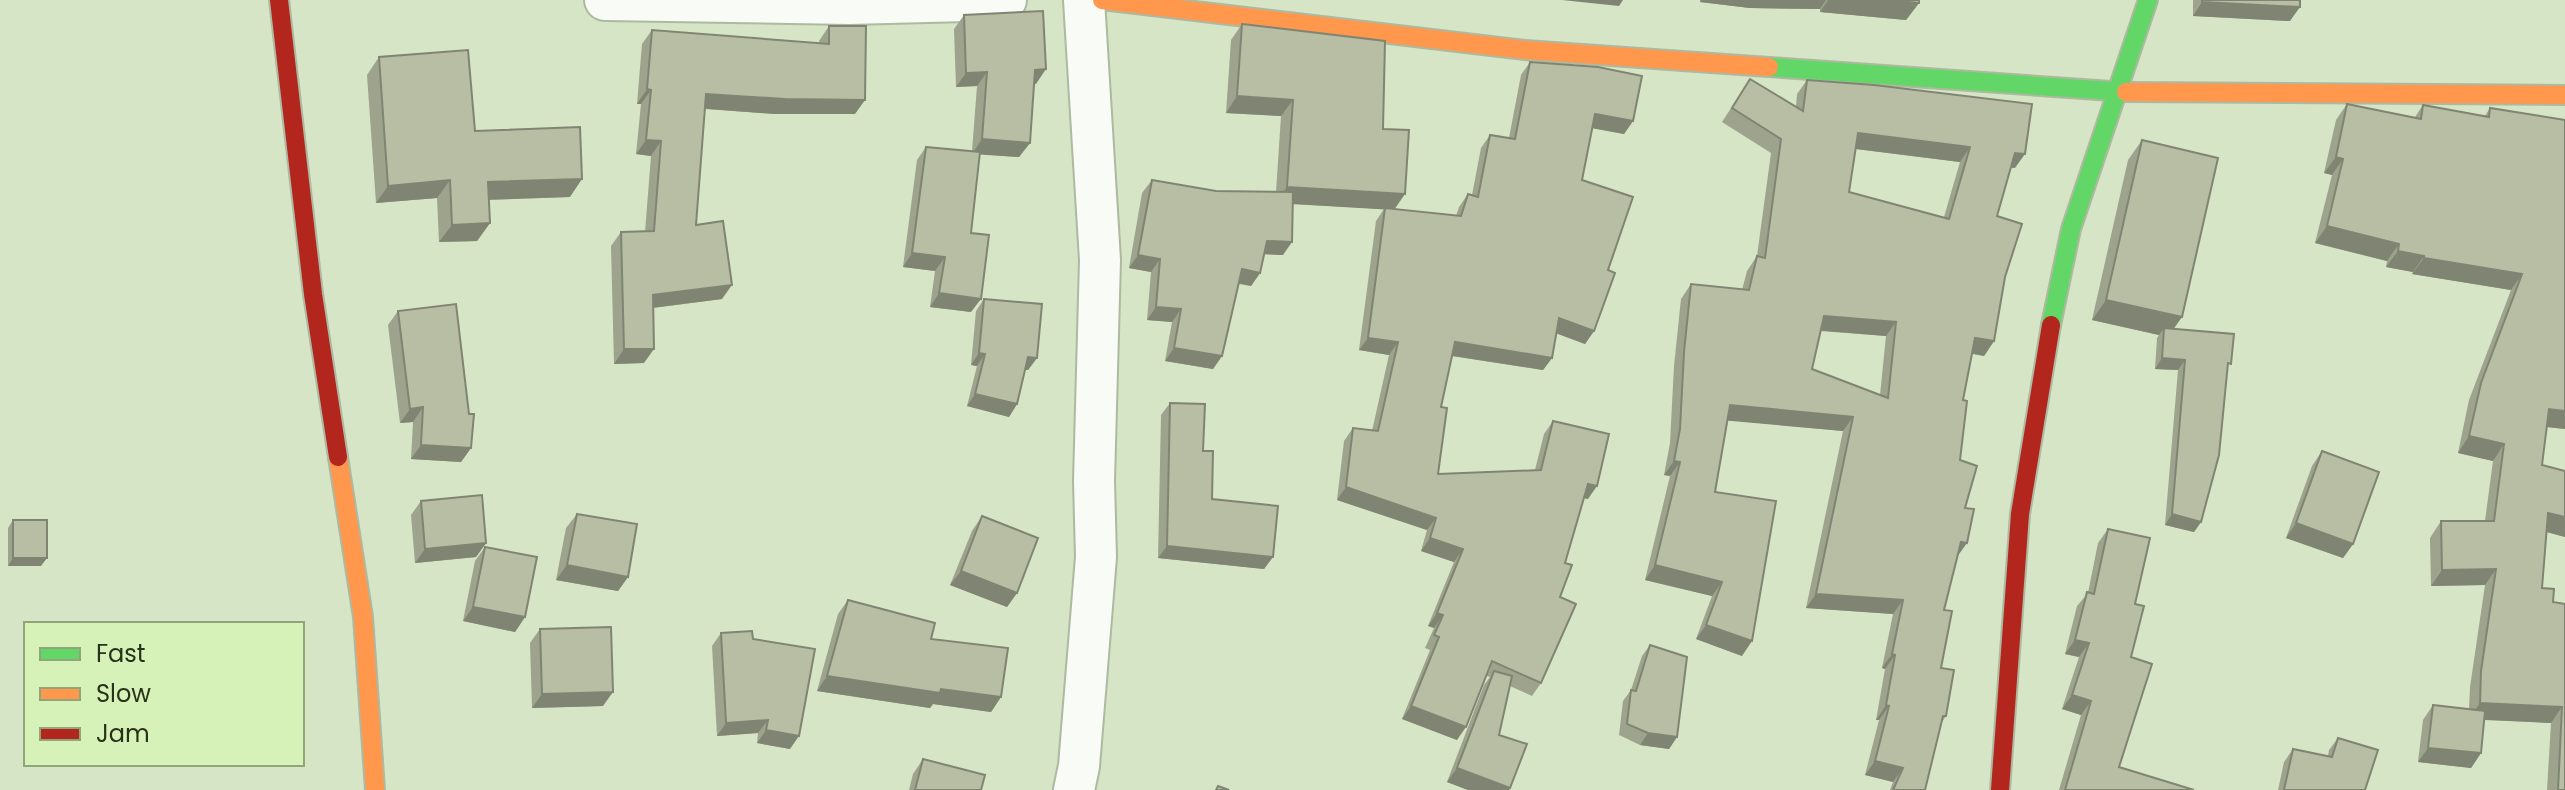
<svg xmlns="http://www.w3.org/2000/svg" width="2565" height="790" font-family="Poppins,sans-serif">
  <style>
    .lines { fill: none; stroke-linecap: round; stroke-linejoin: round }
    .street-casing { stroke: #adb9a0; stroke-width: 44 }
    .fast-casing { stroke: #adb9a0; stroke-width: 22 }
    .slow-casing { stroke: #adb9a0; stroke-width: 22 }
    .jam-casing { stroke: #adb9a0; stroke-width: 22 }
    .street { stroke: #f9fbf6; stroke-width: 40 }
    .fast { stroke: #63d668; stroke-width: 18 }
    .slow { stroke: #ff974d; stroke-width: 18 }
    .jam { stroke: #b3261e; stroke-width: 18 }
    .wall { fill: #9da38d; fill-rule: evenodd }
    .shaded-wall { fill: #808573 }
    .building { fill: #b7bea4; stroke: #808573; stroke-width: 2; fill-rule: evenodd }
  </style>
  <rect width="100%" height="100%" fill="#d6e5c5"/>
  <g class="lines">
    <defs>
      <g id="street">
        <polyline points="605,0 849,4 1006,0"/>
        <polyline points="1074,790 1079,766 1096,557 1094,481 1100,260 1084,0"/>
      </g>
      <g id="fast">
        <polyline points="1769,67 2126,92"/>
        <polyline points="2051,325 2071,229 2148,0"/>
      </g>
      <g id="slow">
        <polyline points="1102,0 1525,50 1769,67"/>
        <polyline points="2126,92 2565,95"/>
        <polyline points="338,457 363,617 375,790"/>
      </g>
      <g id="jam">
        <polyline points="279,0 313,294 338,457"/>
        <polyline points="2000,790 2020,514 2051,325"/>
      </g>
    </defs>
    <use href="#street" class="street-casing"/>
    <use href="#fast" class="fast-casing"/>
    <use href="#slow" class="slow-casing"/>
    <use href="#jam" class="jam-casing"/>
    <use href="#street" class="street"/>
    <use href="#fast" class="fast"/>
    <use href="#slow" class="slow"/>
    <use href="#jam" class="jam"/>
  </g>
  <g class="wall">
    <polygon points="1700,0 1919,0 1919,3 1906,20 1820,12 1820,9 1750,8 1700,2"/>
    <polygon points="2193,0 2300,0 2290,21 2193,16"/>
    <polygon points="964,15 1036,84 1034,84 1030,143 1019,157 980,154 971,233 971,312 930,307 935,271 903,267 917,160 926,147 972,151 977,86 956,87 954,29"/>
    <polygon points="1242,24 1383,129 1394,209 1456,216 1459,207 1468,194 1472,195 1481,148 1490,135 1509,138 1521,75 1530,62 1633,121 1624,134 1592,128 1582,180 1608,270 1594,331 1585,344 1556,333 1552,358 1543,370 1452,356 1441,407 1438,474 1535,470 1544,434 1553,421 1588,499 1584,498 1565,563 1560,597 1541,683 1532,696 1510,686 1499,735 1509,790 1468,790 1447,782 1484,685 1490,677 1487,676 1457,740 1402,719 1430,650 1425,648 1434,628 1428,626 1454,562 1421,551 1427,530 1337,500 1344,441 1353,428 1372,431 1389,355 1359,350 1376,221 1384,209 1293,204 1283,255 1264,254 1260,273 1251,286 1239,284 1222,356 1213,369 1165,361 1172,322 1147,320 1151,272 1129,268 1142,193 1152,180 1216,191 1276,192 1281,116 1226,113 1231,40"/>
    <polygon points="829,26 855,114 775,114 705,109 696,225 722,299 653,308 644,363 614,364 611,246 621,232 645,232 651,156 636,154 641,104 637,104 642,44 652,30 819,43 819,41"/>
    <polygon points="379,57 475,131 570,197 488,200 490,223 477,241 439,242 437,198 376,203 367,75"/>
    <path d="M 1750,79 L 1796,106 L 1797,94 L 1807,80 L 2015,168 L 2011,168 L 1997,216 L 2005,277 L 1994,341 L 1984,356 L 1972,354 L 1963,400 L 1960,460 L 1965,508 L 1957,557 L 1944,610 L 1941,668 L 1946,716 L 1942,722 L 1925,790 L 1890,790 L 1893,782 L 1865,775 L 1879,720 L 1876,720 L 1885,669 L 1882,668 L 1893,614 L 1806,608 L 1843,431 L 1728,420 L 1715,492 L 1742,656 L 1696,639 L 1712,596 L 1645,580 L 1670,476 L 1664,475 L 1670,443 L 1674,366 L 1681,299 L 1691,284 L 1742,290 L 1747,271 L 1757,256 L 1771,153 L 1722,122 ZM 1856,149 L 1960,162 L 1944,217 L 1849,192 ZM 1820,331 L 1886,336 L 1880,395 L 1812,369 Z"/>
    <polygon points="2347,104 2415,117 2423,105 2485,116 2490,108 2565,120 2565,429 2547,427 2542,465 2565,471 2565,537 2546,532 2542,588 2553,602 2565,604 2565,790 2547,790 2551,723 2484,720 2481,753 2471,768 2418,762 2423,720 2433,705 2469,709 2470,687 2485,585 2431,586 2430,538 2441,521 2485,521 2493,461 2458,453 2469,400 2511,290 2412,274 2413,272 2386,267 2387,261 2315,243 2332,175 2324,173 2336,120"/>
    <polygon points="2142,140 2173,329 2228,368 2201,522 2194,532 2165,525 2178,370 2155,369 2157,338 2159,335 2092,320 2128,160"/>
    <polygon points="984,299 1037,358 1028,370 1025,370 1017,404 1009,417 967,406 977,366 971,365 976,311"/>
    <polygon points="398,311 471,448 461,462 411,459 413,422 400,423 388,325"/>
    <polygon points="1170,403 1203,451 1212,499 1273,557 1264,569 1158,558 1161,415"/>
    <polygon points="2322,451 2353,544 2343,558 2286,538 2312,466"/>
    <polygon points="421,501 486,543 476,557 415,563 411,515"/>
    <polygon points="577,514 628,577 618,591 556,580 566,528"/>
    <polygon points="982,516 1017,593 1007,607 950,585 972,531"/>
    <polygon points="13,520 41,566 8,566 8,528"/>
    <polygon points="2108,529 2135,604 2131,657 2119,767 2194,790 2059,790 2081,715 2062,709 2079,657 2065,654 2077,606 2088,593 2098,543"/>
    <polygon points="485,547 525,617 515,632 463,621 475,561"/>
    <polygon points="848,600 931,639 1001,697 991,712 933,704 930,708 817,691 838,614"/>
    <polygon points="540,629 603,706 532,708 530,643"/>
    <polygon points="721,633 753,639 790,749 757,743 758,733 717,736 712,646"/>
    <polygon points="1650,645 1677,737 1669,749 1640,745 1619,735 1623,701 1631,690 1642,656"/>
    <polygon points="2338,738 2365,790 2278,790 2284,762 2293,749 2328,756 2329,750"/>
    <polygon points="923,759 981,790 909,790 913,774"/>
  </g>
  <g class="shaded-wall">
    <polygon points="1562,0 1623,0 1619,6"/>
    <polygon points="1701,0 1826,0 1820,9 1750,8 1700,2"/>
    <polygon points="1828,0 1888,0 1919,3 1906,20 1820,12"/>
    <polygon points="2202,2 2300,7 2290,21 2193,16"/>
    <polygon points="1046,69 1036,84 1025,84 1035,70"/>
    <polygon points="987,72 977,86 956,87 966,73"/>
    <polygon points="647,89 651,90 641,104 637,104"/>
    <polygon points="706,94 865,100 855,114 775,114 696,108"/>
    <polygon points="1237,96 1293,100 1281,116 1226,113"/>
    <polygon points="1595,114 1633,121 1624,134 1586,127"/>
    <polygon points="1858,133 1970,147 1960,162 1848,148"/>
    <polygon points="982,139 1030,143 1019,157 972,154"/>
    <polygon points="646,140 661,141 651,156 636,154"/>
    <polygon points="2015,153 2025,154 2015,168 2005,167"/>
    <polygon points="2336,157 2343,159 2332,175 2324,173"/>
    <polygon points="582,179 570,197 475,200 488,182"/>
    <polygon points="450,180 437,198 376,203 388,186"/>
    <polygon points="1287,187 1405,194 1394,210 1275,203"/>
    <polygon points="490,223 477,241 439,242 452,225"/>
    <polygon points="2327,226 2399,244 2387,261 2315,243"/>
    <polygon points="1267,241 1292,242 1283,255 1258,254"/>
    <polygon points="2398,251 2424,256 2413,272 2386,267"/>
    <polygon points="912,253 945,257 935,271 903,267"/>
    <polygon points="1138,255 1160,259 1151,272 1129,268"/>
    <polygon points="2424,258 2522,274 2511,290 2412,274"/>
    <polygon points="1242,269 1260,273 1251,286 1233,282"/>
    <polygon points="732,285 722,299 643,309 653,295"/>
    <polygon points="939,293 981,299 971,312 930,307"/>
    <polygon points="2106,300 2182,317 2168,337 2164,328 2159,335 2092,320"/>
    <polygon points="1156,307 1181,309 1172,322 1147,320"/>
    <polygon points="1824,316 1896,322 1886,336 1814,330"/>
    <polygon points="1559,318 1594,331 1585,344 1550,331"/>
    <polygon points="1368,338 1398,342 1389,355 1359,350"/>
    <polygon points="1975,338 1994,341 1984,356 1965,352"/>
    <polygon points="1455,342 1552,358 1543,370 1446,355"/>
    <polygon points="1174,348 1222,356 1213,369 1165,361"/>
    <polygon points="624,349 654,349 644,363 614,364"/>
    <polygon points="979,353 985,354 977,366 971,365"/>
    <polygon points="1028,357 1037,358 1028,370 1020,370"/>
    <polygon points="2162,358 2185,360 2178,370 2155,369"/>
    <polygon points="975,394 1017,404 1009,417 967,406"/>
    <polygon points="1730,405 1853,417 1843,431 1720,420"/>
    <polygon points="423,407 413,422 400,423 410,409"/>
    <polygon points="2549,409 2565,411 2565,429 2538,426"/>
    <polygon points="2469,436 2504,444 2493,461 2458,453"/>
    <polygon points="421,445 471,448 461,462 411,459"/>
    <polygon points="1674,461 1680,462 1670,476 1664,475"/>
    <polygon points="1588,484 1597,486 1588,499 1579,497"/>
    <polygon points="1346,487 1436,518 1427,530 1337,500"/>
    <polygon points="2548,513 2565,517 2565,537 2536,529"/>
    <polygon points="2172,514 2201,522 2194,532 2165,525"/>
    <polygon points="2296,523 2353,544 2343,558 2286,538"/>
    <polygon points="1430,538 1463,549 1454,562 1421,551"/>
    <polygon points="1961,542 1967,543 1957,557"/>
    <polygon points="486,543 476,557 415,563 425,549"/>
    <polygon points="1167,546 1273,557 1264,569 1158,558"/>
    <polygon points="13,558 47,558 41,566 8,566"/>
    <polygon points="567,565 628,577 618,591 556,580"/>
    <polygon points="1655,565 1722,582 1712,596 1645,580"/>
    <polygon points="2496,569 2485,585 2431,586 2442,570"/>
    <polygon points="961,571 1017,593 1007,607 950,585"/>
    <polygon points="1816,594 1903,600 1893,614 1806,608"/>
    <polygon points="473,607 525,617 515,632 463,621"/>
    <polygon points="1437,613 1443,615 1434,628 1428,626"/>
    <polygon points="1706,625 1752,641 1742,656 1696,639"/>
    <polygon points="2075,640 2089,643 2079,657 2065,654"/>
    <polygon points="1892,654 1895,655 1885,669 1882,668"/>
    <polygon points="827,676 941,689 1001,697 991,712 933,704 930,708 817,691"/>
    <polygon points="613,692 603,706 532,708 542,694"/>
    <polygon points="2072,695 2091,701 2081,715 2062,709"/>
    <polygon points="2480,703 2562,707 2551,723 2469,719"/>
    <polygon points="1886,705 1889,706 1879,720 1876,720"/>
    <polygon points="1411,706 1466,727 1457,740 1402,719"/>
    <polygon points="768,720 758,733 717,736 726,723"/>
    <polygon points="766,730 799,736 790,749 757,743"/>
    <polygon points="1648,733 1677,737 1669,749 1640,745"/>
    <polygon points="2428,748 2481,753 2471,768 2418,762"/>
    <polygon points="1875,761 1903,768 1893,782 1865,775"/>
    <polygon points="1457,768 1510,788 1509,790 1468,790 1447,782"/>
  </g>
  <g class="building">
    <polygon points="1888,0 1919,0 1919,3"/>
    <polygon points="2202,0 2300,0 2300,7 2202,2"/>
    <polygon points="1043,11 1046,69 1035,70 1030,143 982,139 987,72 966,73 964,15"/>
    <polygon points="1242,24 1385,41 1383,129 1409,130 1405,194 1287,187 1293,100 1237,96"/>
    <polygon points="829,26 866,26 865,100 785,99 706,94 696,225 723,221 732,285 653,295 654,349 624,349 621,232 654,231 661,141 646,140 651,90 647,89 652,30 829,44"/>
    <polygon points="468,50 475,131 580,127 582,179 488,182 490,223 452,225 450,180 388,186 379,57"/>
    <polygon points="1530,62 1598,67 1642,76 1633,121 1595,114 1582,180 1633,197 1608,270 1615,273 1594,331 1559,318 1552,358 1455,342 1441,407 1447,408 1438,474 1541,470 1553,421 1609,434 1597,486 1588,484 1565,563 1572,565 1560,597 1576,604 1541,683 1492,661 1466,727 1411,706 1439,637 1434,635 1443,615 1437,613 1463,549 1430,538 1436,518 1346,487 1353,428 1378,431 1398,342 1368,338 1385,208 1461,216 1468,194 1478,197 1490,135 1515,139"/>
    <path d="M 1750,79 L 1803,111 L 1807,80 L 1874,85 L 2032,104 L 2025,154 L 2015,153 L 1997,216 L 2022,224 L 2005,277 L 1994,341 L 1975,338 L 1963,400 L 1967,401 L 1960,460 L 1977,466 L 1965,508 L 1974,509 L 1967,543 L 1961,542 L 1944,610 L 1952,611 L 1941,668 L 1954,670 L 1946,716 L 1943,716 L 1925,790 L 1893,790 L 1903,768 L 1875,761 L 1889,706 L 1886,705 L 1895,655 L 1892,654 L 1903,600 L 1816,594 L 1853,417 L 1730,405 L 1715,492 L 1776,501 L 1752,641 L 1706,625 L 1722,582 L 1655,565 L 1680,462 L 1674,461 L 1680,429 L 1684,352 L 1691,284 L 1749,290 L 1757,256 L 1765,258 L 1781,139 L 1732,108 ZM 1858,133 L 1970,147 L 1949,219 L 1849,192 ZM 1824,316 L 1896,322 L 1888,398 L 1812,369 Z"/>
    <polygon points="2347,104 2421,119 2423,105 2489,117 2490,108 2565,120 2565,411 2549,409 2542,465 2565,471 2565,517 2548,513 2542,588 2554,589 2553,602 2565,604 2565,790 2558,790 2562,707 2480,703 2481,671 2496,569 2442,570 2441,521 2494,521 2504,444 2469,436 2481,383 2522,274 2424,258 2424,256 2398,251 2399,244 2327,226 2343,159 2336,157"/>
    <polygon points="2142,140 2218,158 2182,317 2106,300"/>
    <polygon points="926,147 980,152 971,233 989,235 981,299 939,293 945,257 912,253"/>
    <polygon points="1152,180 1216,191 1293,192 1292,242 1267,241 1260,273 1242,269 1222,356 1174,348 1181,309 1156,307 1160,259 1138,255"/>
    <polygon points="984,299 1042,304 1037,358 1028,357 1017,404 975,394 985,354 979,353"/>
    <polygon points="456,304 469,414 474,414 471,448 421,445 423,407 410,409 398,311"/>
    <polygon points="2164,328 2234,334 2231,364 2228,363 2219,455 2201,522 2172,514 2185,360 2162,358"/>
    <polygon points="1170,403 1205,404 1203,451 1213,451 1212,499 1278,506 1273,557 1167,546"/>
    <polygon points="2322,451 2379,472 2353,544 2296,523"/>
    <polygon points="482,495 486,543 425,549 421,501"/>
    <polygon points="577,514 637,524 628,577 567,565"/>
    <polygon points="982,516 1038,538 1017,593 961,571"/>
    <rect x="13" y="520" width="34" height="38"/>
    <polygon points="2108,529 2150,538 2135,604 2144,606 2131,657 2152,664 2119,767 2194,790 2065,790 2091,701 2072,695 2089,643 2075,640 2087,592 2094,594"/>
    <polygon points="485,547 537,557 525,617 473,607"/>
    <polygon points="848,600 935,623 931,639 1008,648 1001,697 941,689 940,693 827,676"/>
    <polygon points="611,627 613,692 542,694 540,629"/>
    <polygon points="752,631 753,639 815,649 799,736 766,730 768,720 726,723 721,633"/>
    <polygon points="1650,645 1687,657 1677,737 1648,733 1627,724 1631,690 1636,691"/>
    <polygon points="1494,671 1512,676 1499,735 1527,744 1510,788 1457,768"/>
    <polygon points="2433,705 2485,711 2481,753 2428,748"/>
    <polygon points="2338,738 2378,750 2365,790 2284,790 2293,749 2332,757"/>
    <polygon points="923,759 985,775 981,790 915,790"/>
    <polygon points="1218,786 1229,790 1216,790"/>
  </g>
  <rect x="24" y="622" width="280" height="144" fill="#d7f2b8" stroke="#91a579" stroke-width="2"/>
  <rect x="40" y="648" width="40" height="12" fill="#63d668" stroke="#91a579" stroke-width="2"/>
  <text x="96" y="662" font-size="24" fill="#28321b">Fast</text>
  <rect x="40" y="688" width="40" height="12" fill="#ff974d" stroke="#91a579" stroke-width="2"/>
  <text x="96" y="702" font-size="24" fill="#28321b">Slow</text>
  <rect x="40" y="728" width="40" height="12" fill="#b3261e" stroke="#91a579" stroke-width="2"/>
  <text x="96" y="742" font-size="24" fill="#28321b">Jam</text>
</svg>
